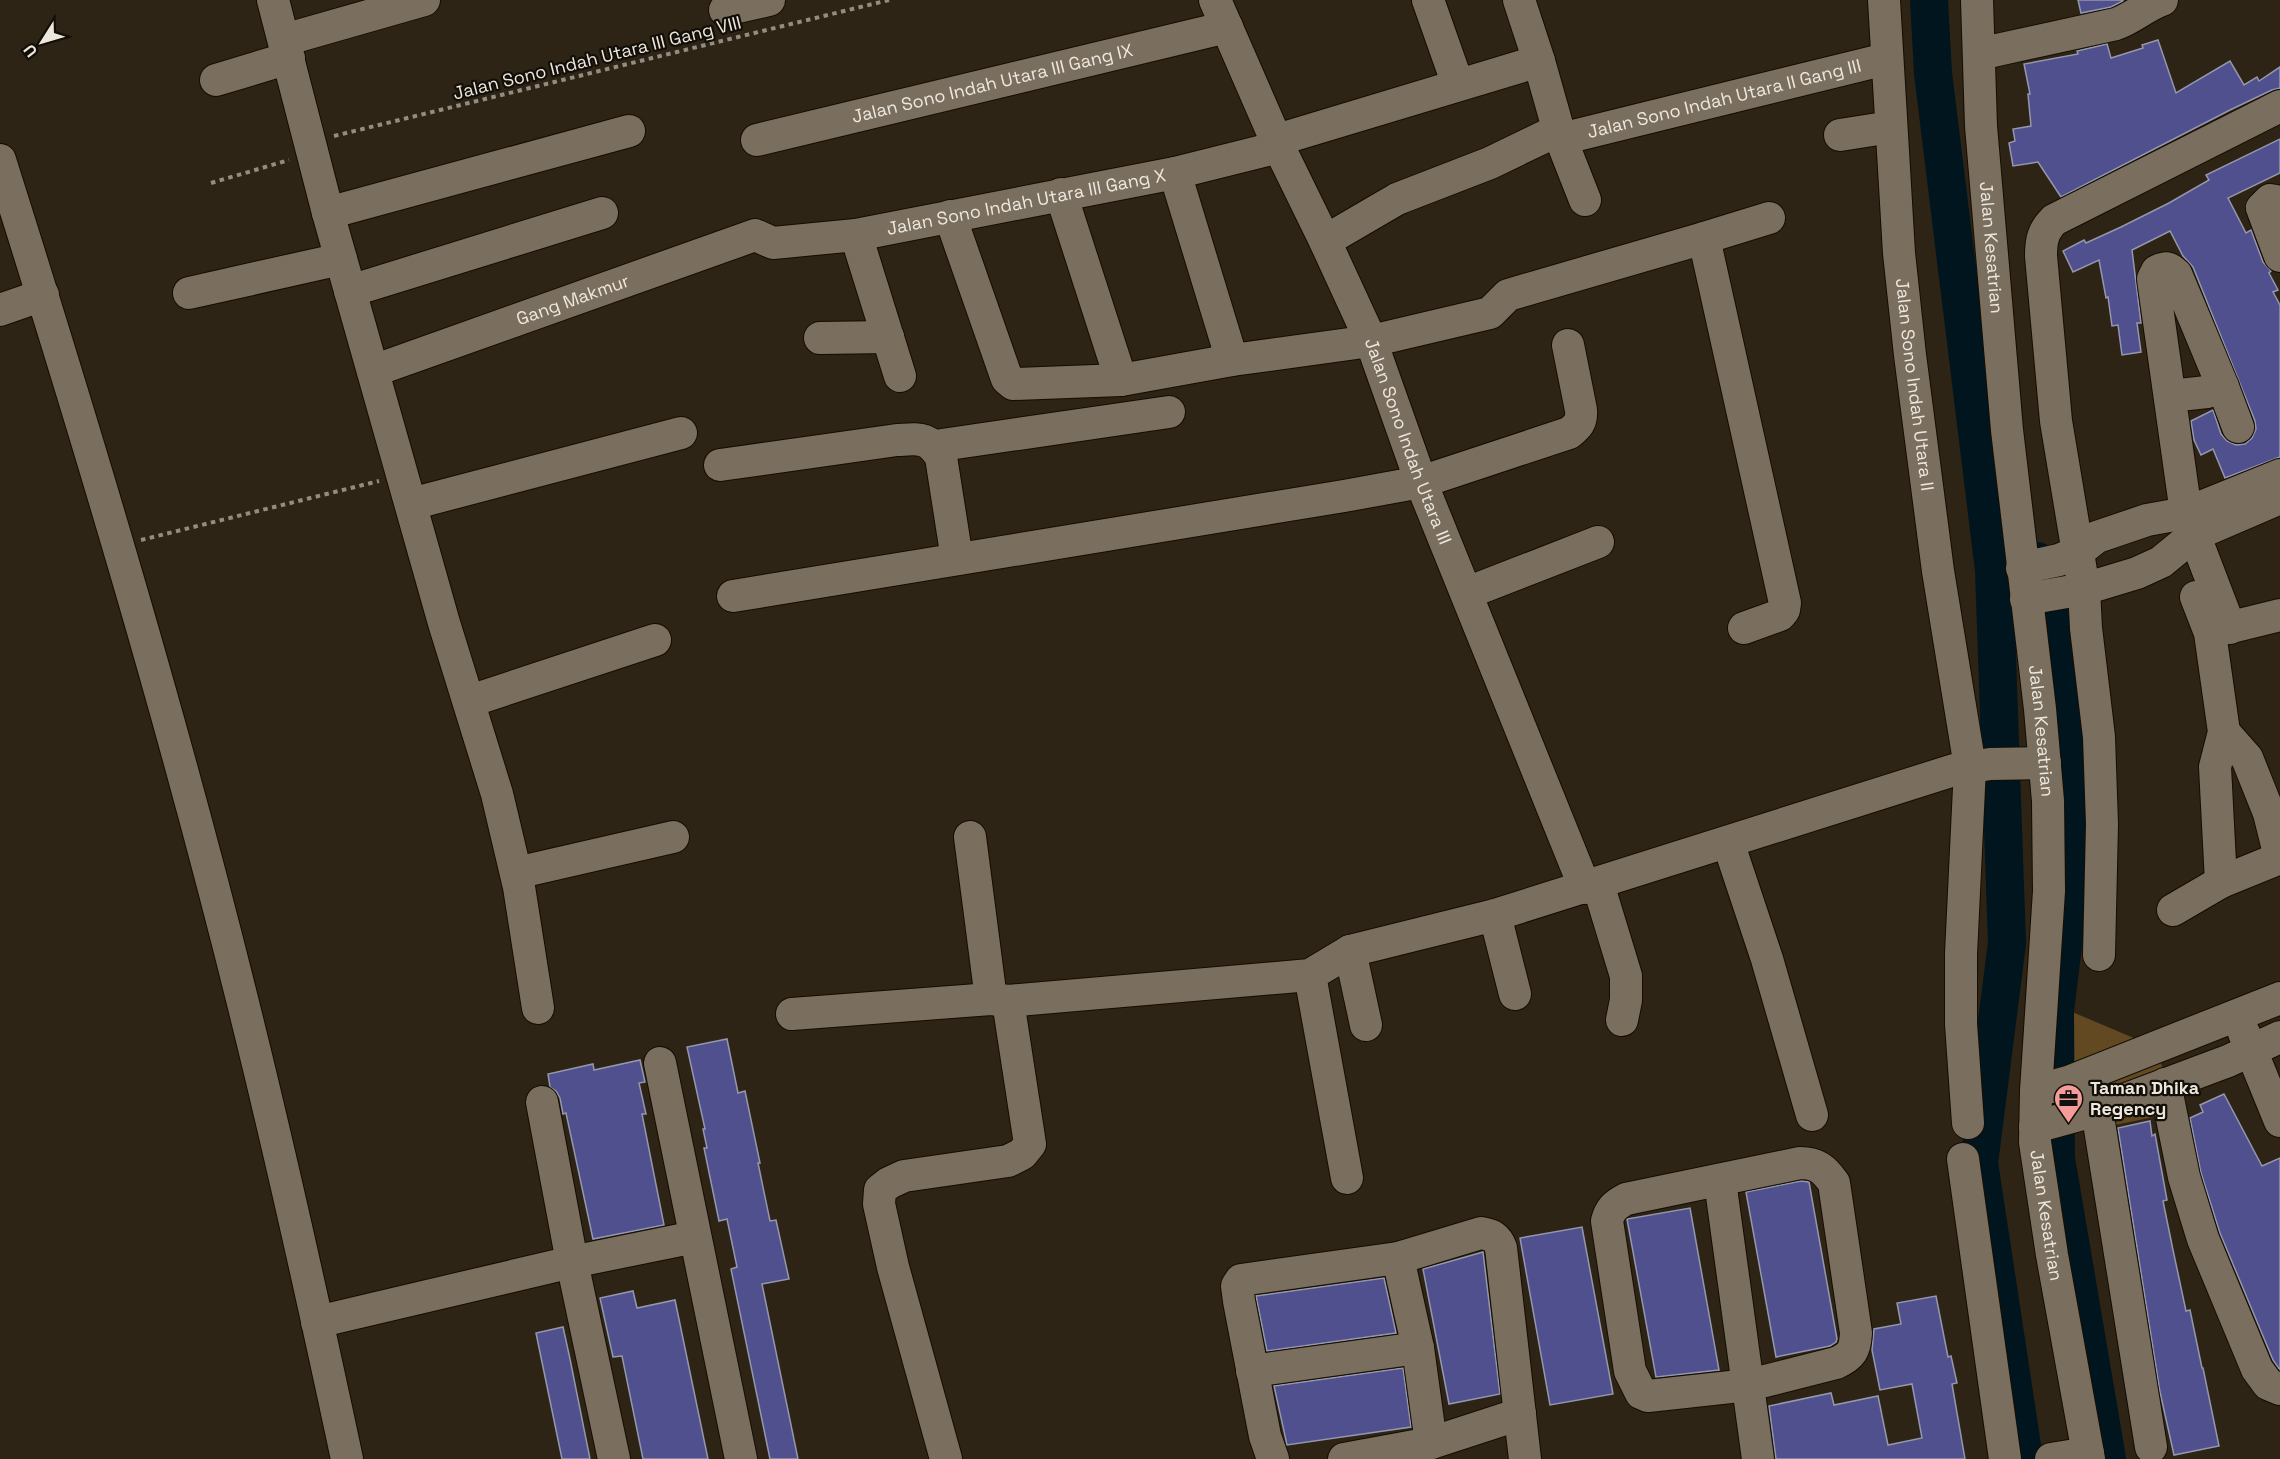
<svg xmlns="http://www.w3.org/2000/svg" width="2280" height="1459" font-family="'Space Grotesk',sans-serif">
  <style>
    .green { fill: #624922 }
    .lines { fill: none; stroke-linecap: round; stroke-linejoin: round }
    .river { stroke: #00151e; stroke-width: 38 }
    .building { fill: #50508f; stroke: #9597ab; stroke-width: 1.5 }
    .minor-casing { stroke: #150d02; stroke-width: 34 }
    .path { stroke: #948c80; stroke-width: 4; stroke-dasharray: 4.5 4.5; stroke-linecap: butt }
    .minor { stroke: #7a6f5f; stroke-width: 32 }
    .labels { text-anchor: middle; stroke-width: 4.5; stroke-linejoin: round; paint-order: stroke }
    .street-label { font-size: 18px; fill: #ede7dd; stroke: #120e08 }
    .poi-label { font-size: 18px; font-weight: bold; fill: #ede7dd; stroke: #120e08; text-anchor: start }
  </style>
  <rect width="100%" height="100%" fill="#2d2415"/>
  <polygon class="green" points="2044,1000 2155,1047 2168,1083 2173,1113 2038,1141"/>
  <g class="lines">
    <g class="river">
      <polyline points="1929,0 1933,73 1994,570 2007,943 1979,1163 2024,1459"/>
      <polyline points="2037,561 2054,636 2078,822 2055,1011 2056,1159 2107,1459"/>
    </g>
  </g>
  <g class="building">
    <polygon points="2078,0 2123,0 2123,1 2111,7 2081,13"/>
    <polygon points="2158,40 2176,93 2230,61 2244,85 2257,77 2259,81 2280,67 2280,88 2272,90 2230,110 2061,197 2038,162 2013,166 2009,143 2015,141 2013,129 2031,126 2028,94 2030,94 2024,64 2078,54 2077,51 2107,44 2111,58 2143,48 2142,45"/>
    <polygon points="2280,139 2280,173 2228,198 2246,233 2251,230 2263,262 2271,271 2269,273 2278,290 2273,292 2280,305 2280,457 2225,478 2213,449 2201,455 2194,440 2191,421 2213,410 2221,434 2227,441 2236,445 2245,444 2252,438 2256,429 2255,421 2193,267 2183,256 2170,231 2132,250 2141,323 2137,323 2141,352 2122,355 2118,325 2112,326 2108,297 2106,298 2099,260 2073,272 2063,251 2084,240 2086,243 2121,227 2169,203 2209,180 2206,175"/>
    <polygon points="727,1039 738,1093 745,1091 760,1163 758,1163 770,1221 776,1220 789,1279 762,1284 798,1459 770,1459 731,1269 737,1267 727,1219 719,1221 704,1148 707,1148 703,1129 705,1129 687,1047"/>
    <polygon points="640,1060 645,1082 639,1083 646,1114 642,1114 664,1225 593,1239 566,1113 563,1114 560,1098 556,1091 550,1087 548,1074 593,1064 594,1070"/>
    <polygon points="2224,1094 2262,1166 2280,1158 2280,1370 2273,1360 2220,1233 2201,1173 2190,1118 2203,1112 2200,1105"/>
    <polygon points="2150,1121 2152,1136 2155,1134 2167,1200 2163,1201 2173,1250 2186,1311 2190,1310 2202,1368 2203,1368 2219,1446 2174,1455 2160,1392 2118,1128"/>
    <polygon points="1801,1181 1809,1182 1837,1339 1836,1342 1830,1346 1776,1357 1746,1192"/>
    <polygon points="1690,1208 1719,1370 1656,1377 1627,1219"/>
    <polygon points="1582,1227 1613,1394 1550,1405 1520,1238"/>
    <polygon points="1483,1252 1500,1394 1449,1404 1423,1269"/>
    <polygon points="1384,1278 1396,1333 1267,1351 1256,1296"/>
    <polygon points="633,1291 637,1308 675,1300 708,1459 643,1459 622,1356 613,1357 600,1298"/>
    <polygon points="1936,1296 1948,1357 1951,1356 1957,1383 1952,1384 1965,1459 1776,1459 1769,1406 1831,1393 1834,1405 1878,1396 1888,1445 1922,1438 1912,1384 1880,1390 1872,1350 1874,1329 1901,1324 1897,1303"/>
    <polygon points="563,1327 570,1359 590,1459 562,1459 543,1367 536,1333"/>
    <polygon points="1403,1368 1411,1427 1287,1445 1274,1386"/>
  </g>
  <g class="lines">
    <defs>
      <g id="minor">
        <polyline points="273,0 328,213 444,623 497,794 519,887 538,1008"/>
        <path id="s1" d="M 1215,0 L 1279,147 L 1325,241 L 1371,341 L 1421,482 L 1585,888"/>
        <polyline points="1428,0 1458,85"/>
        <polyline points="1519,0 1539,61 1561,139 1585,200"/>
        <path id="s2" d="M 1884,0 L 1899,253 L 1910,355 L 1938,571 L 1970,767 L 1961,954 L 1961,1024 L 1968,1123"/>
        <path id="s3" d="M 1977,0 L 1981,126 L 2007,430 L 2040,709 L 2048,801 L 2049,891 L 2036,1091 L 2035,1142 L 2052,1255 L 2089,1459"/>
        <polyline points="725,10 769,0"/>
        <polyline points="284,40 424,0"/>
        <path d="M 1979,54 L 2116,24 C 2133,18 2145,6 2162,0"/>
        <polyline points="216,80 289,58"/>
        <polyline points="1840,135 1891,127"/>
        <path id="s4" d="M 1561,139 L 1886,59"/>
        <path id="s5" d="M 757,140 L 1227,27"/>
        <polyline points="1277,140 1539,61"/>
        <path d="M 0,160 C 89,442 174,724 245,1011 C 282,1160 315,1309 347,1459"/>
        <polyline points="1175,173 1232,360"/>
        <polyline points="1061,194 1121,380"/>
        <polyline points="2280,206 2276,201 2270,200 2262,208 2280,256"/>
        <polyline points="328,213 629,131"/>
        <polyline points="950,216 1007,379 1013,384 1121,380 1232,360 1371,341 1490,313 1508,295 1704,238 1785,603 1784,610 1780,615 1744,628"/>
        <polyline points="856,235 900,376"/>
        <polyline points="1704,238 1769,218"/>
        <polyline points="1325,241 1397,199 1490,163 1548,135 1559,132"/>
        <polyline points="350,291 602,213"/>
        <polyline points="189,293 341,259"/>
        <polyline points="0,310 43,295"/>
        <polyline points="820,338 888,337"/>
        <path id="s6" d="M 373,371 L 755,235 L 773,243 L 856,235 L 1175,173 L 1279,147"/>
        <polyline points="2223,387 2238,427"/>
        <path d="M 2170,396 L 2207,392 L 2223,387 L 2176,274 C 2169,267 2166,267 2157,271 L 2153,279 L 2186,513 L 2230,628"/>
        <polyline points="935,446 1169,412"/>
        <path d="M 720,465 L 897,440 C 919,439 928,436 941,457 L 957,559"/>
        <polyline points="411,504 681,433"/>
        <polyline points="2022,568 2059,560 2078,552 2097,537 2147,520 2186,513 2280,475"/>
        <polyline points="1467,593 1598,542"/>
        <path d="M 733,596 L 1344,496 L 1421,482 L 1569,433 C 1578,426 1582,422 1581,410 L 1568,345"/>
        <polyline points="2196,597 2210,633 2224,732 2215,767 2221,882"/>
        <polyline points="2026,599 2084,589 2137,573 2161,562 2194,535 2280,498"/>
        <polyline points="2211,632 2280,615"/>
        <polyline points="470,701 655,640"/>
        <polyline points="2224,732 2247,758 2269,813 2280,857"/>
        <polyline points="970,837 991,999"/>
        <polyline points="1728,842 1767,959 1812,1115"/>
        <polyline points="516,873 673,837"/>
        <polyline points="1598,884 1626,976 1626,1000 1622,1020"/>
        <polyline points="2173,910 2221,882 2280,858"/>
        <polyline points="1495,915 1515,994"/>
        <polyline points="1350,951 1366,1025"/>
        <path d="M 2099,955 L 2102,824 L 2099,737 L 2086,628 L 2084,589 L 2056,421 L 2041,256 C 2041,240 2043,231 2054,220 L 2280,106"/>
        <polyline points="1310,975 1347,1178"/>
        <polyline points="792,1014 991,999 1008,1001 1310,975 1350,951 1495,915 1954,770 1990,764 2045,763"/>
        <polyline points="2244,1033 2280,1121"/>
        <polyline points="660,1063 741,1459"/>
        <polyline points="2087,1075 2097,1110 2151,1447"/>
        <polyline points="2165,1084 2184,1177 2203,1239 2257,1369 2268,1384 2280,1389"/>
        <polyline points="2036,1091 2068,1082 2280,998"/>
        <polyline points="542,1102 572,1262 614,1459"/>
        <polyline points="2035,1127 2097,1110 2228,1061 2280,1037"/>
        <polyline points="1963,1159 2005,1459"/>
        <path d="M 1800,1163 C 1817,1163 1824,1169 1834,1183 L 1856,1333 C 1855,1350 1852,1356 1836,1363 L 1749,1385 L 1648,1396 L 1641,1393 L 1630,1371 L 1607,1221 C 1610,1209 1615,1205 1626,1199 Z"/>
        <polyline points="1720,1181 1758,1459"/>
        <polyline points="1398,1258 1418,1348 1431,1443"/>
        <polyline points="317,1322 572,1262 695,1237"/>
        <polyline points="1252,1371 1418,1348"/>
        <polyline points="946,1459 893,1267 879,1204 880,1190 889,1183 904,1176 1008,1161 1022,1154 1030,1144 1008,1001"/>
        <path d="M 1273,1459 L 1265,1436 L 1239,1301 L 1237,1286 L 1241,1280 L 1398,1258 L 1481,1233 C 1492,1235 1497,1237 1501,1248 L 1525,1459"/>
        <polyline points="1344,1459 1431,1443 1520,1414"/>
        <polyline points="2051,1459 2088,1453"/>
      </g>
    </defs>
    <use href="#minor" class="minor-casing"/>
    <g class="path">
      <polyline points="334,136 889,0"/>
      <polyline points="211,183 289,160"/>
      <polyline points="141,540 379,481"/>
    </g>
    <use href="#minor" class="minor"/>
  </g>
  <defs>
    <symbol id="office-pin" viewBox="-11 -11 22 30"><path d="M0 17L-7.5 6A9.5 9.5 0 1 1 7.5 6Z" fill="#f59b99" stroke="#120e08"/><path d="M-6-3h4V-5.5h4V-3h4V5H-6ZM-1-4.5V-3h2v-1.5ZM-6 0V1H6V0Z" fill="#111"/></symbol>
  </defs>
  <g fill-rule="evenodd">
    <use href="#office-pin" x="2052" y="1082" width="33" height="45"/>
  </g>
  <g class="labels">
    <g class="street-label">
      <text transform="translate(597 58) rotate(-14)" y="6">Jalan Sono Indah Utara III Gang VIII</text>
      <text dy="6" stroke="none"><textPath href="#s5" startOffset="242">Jalan Sono Indah Utara III Gang IX</textPath></text>
      <text dy="6" stroke="none"><textPath href="#s4" startOffset="168">Jalan Sono Indah Utara II Gang III</textPath></text>
      <text dy="6" stroke="none"><textPath href="#s6" startOffset="682">Jalan Sono Indah Utara III Gang X</textPath></text>
      <text dy="6" stroke="none"><textPath href="#s3" startOffset="248">Jalan Kesatrian</textPath></text>
      <text dy="6" stroke="none"><textPath href="#s6" startOffset="212">Gang Makmur</textPath></text>
      <text dy="6" stroke="none"><textPath href="#s2" startOffset="386">Jalan Sono Indah Utara II</textPath></text>
      <text dy="6" stroke="none"><textPath href="#s1" startOffset="482">Jalan Sono Indah Utara III</textPath></text>
      <text dy="6" stroke="none"><textPath href="#s3" startOffset="734">Jalan Kesatrian</textPath></text>
      <text dy="6" stroke="none"><textPath href="#s3" startOffset="1220">Jalan Kesatrian</textPath></text>
    </g>
    <g class="poi-label">
      <text x="2090" y="1094">Taman Dhika<tspan x="2090" dy="21">Regency</tspan></text>
    </g>
  </g>
  <g transform="translate(42 42) rotate(233)" stroke="#120e08" stroke-width="4.5" paint-order="stroke">
  <path d="M0-4.5L10 22L0 15L-10 22Z" fill="#ede7dd"/>
  <text y="-9" font-size="16" font-weight="bold" text-anchor="middle" fill="#ede7dd">U</text>
  </g>
</svg>
